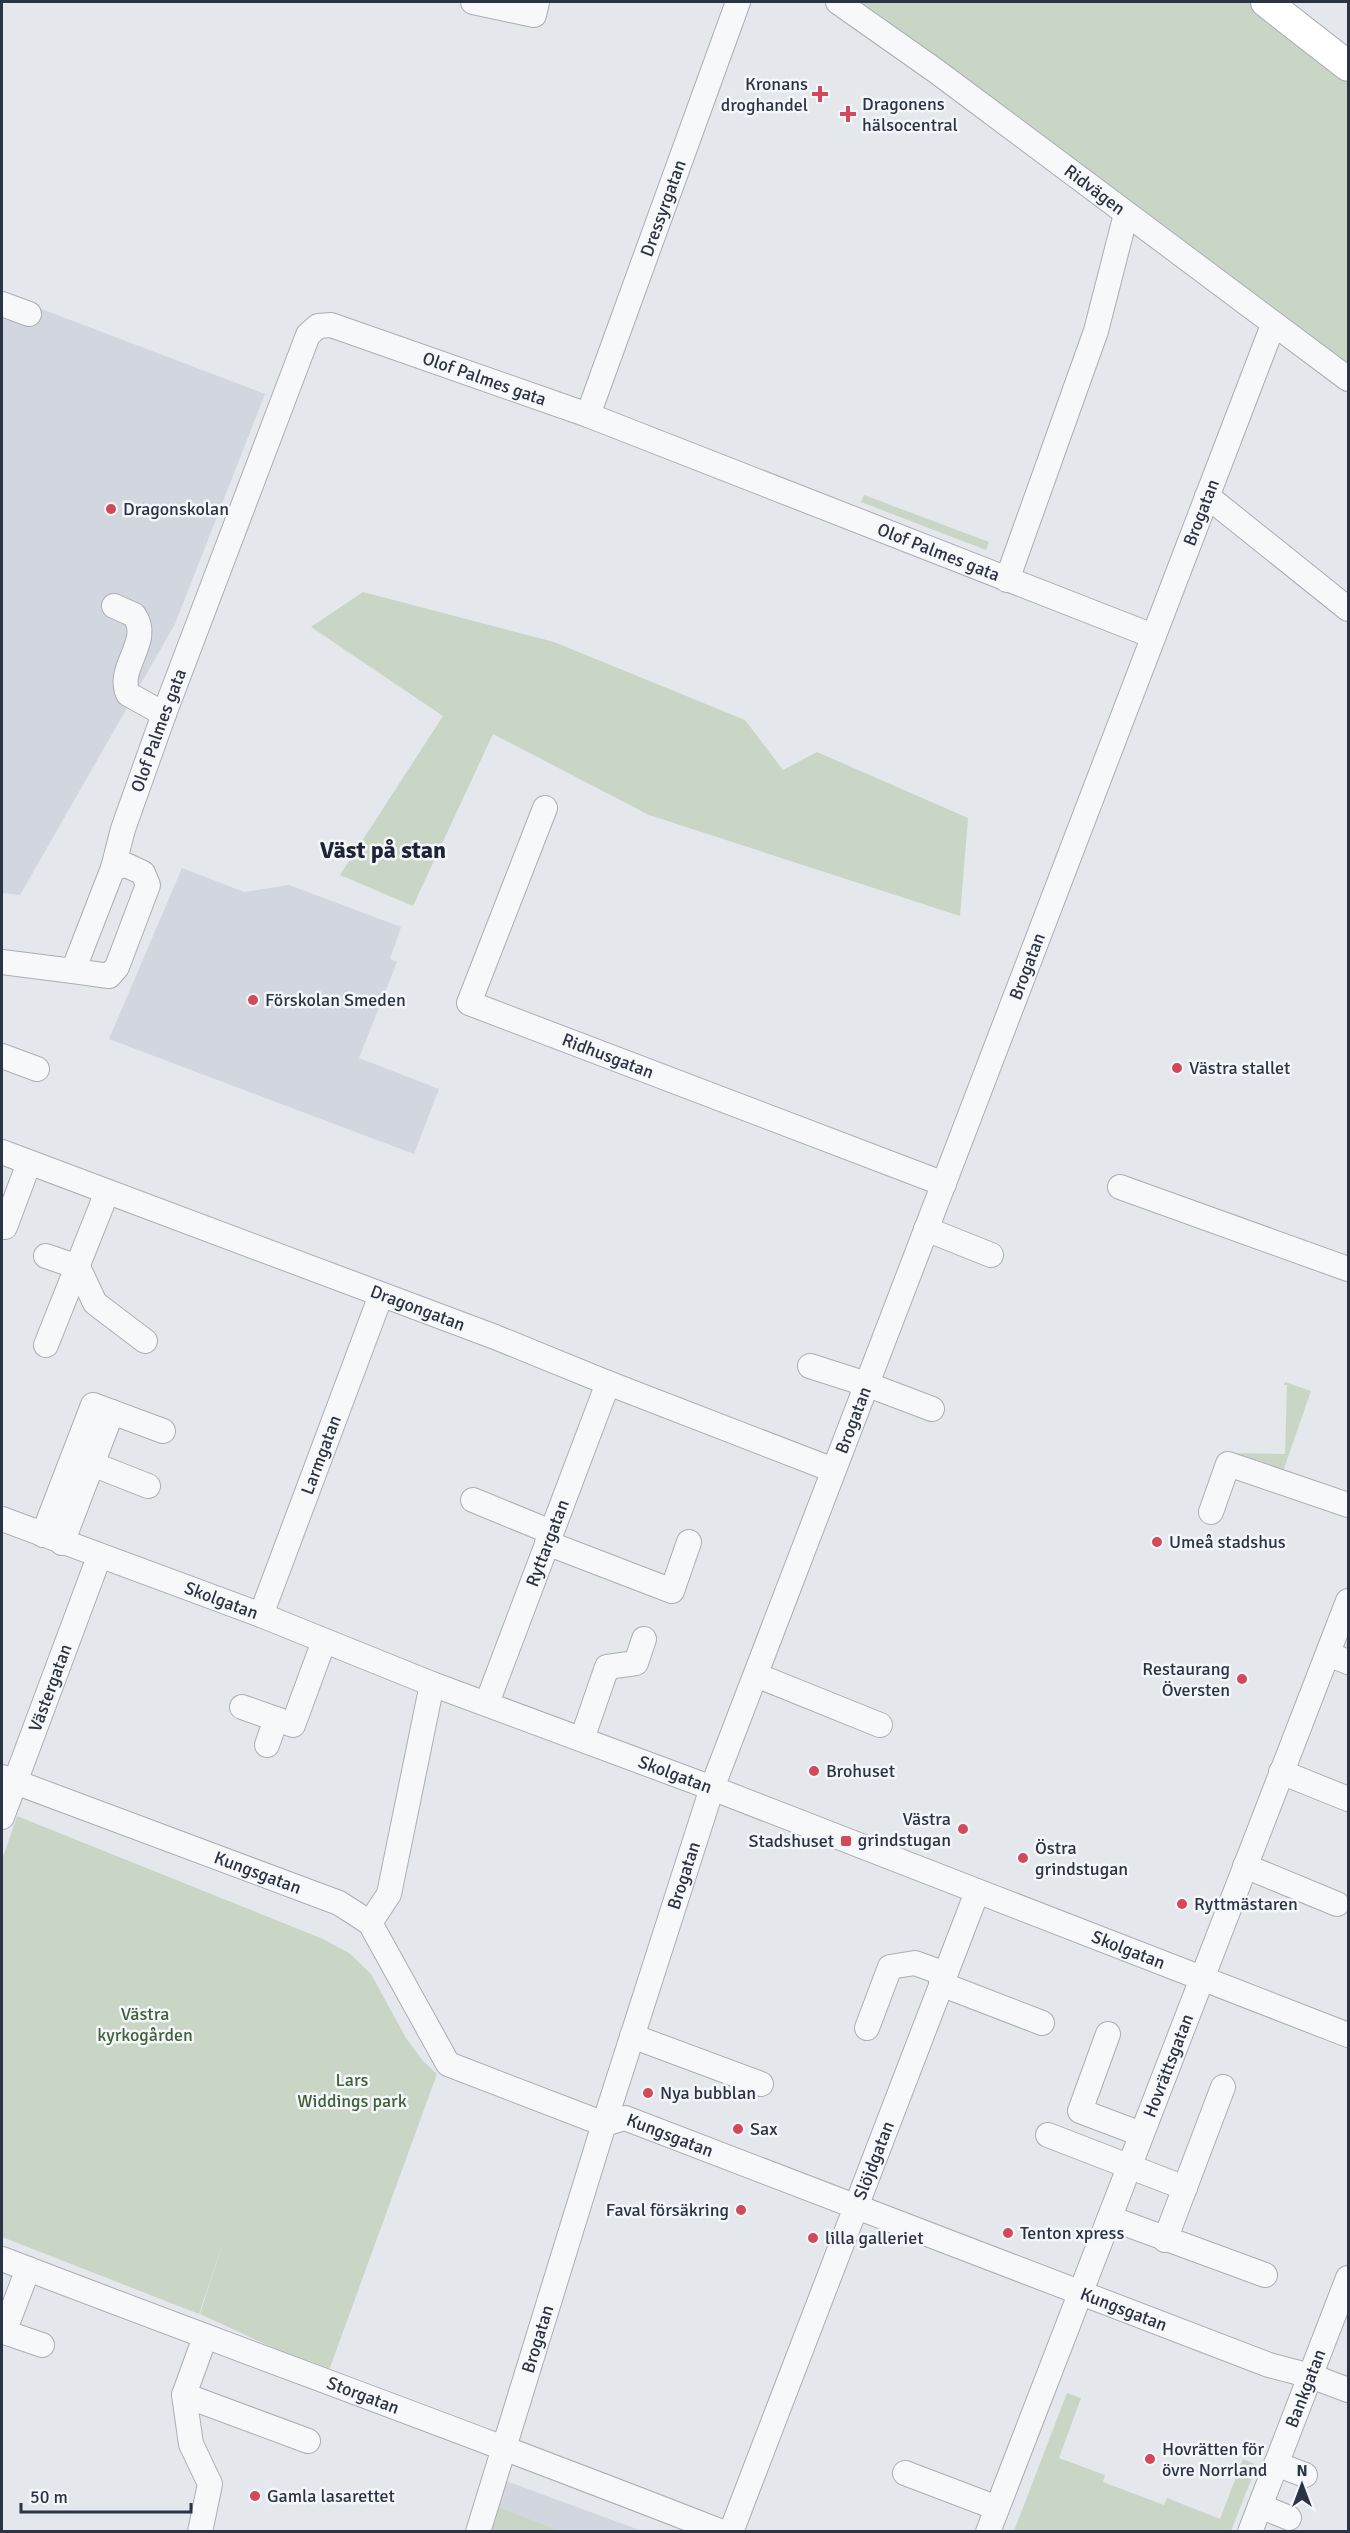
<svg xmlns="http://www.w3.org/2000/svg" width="1350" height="2533" font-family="Signika,sans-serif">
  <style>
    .built { fill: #d2d6de }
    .green { fill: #c9d6c5 }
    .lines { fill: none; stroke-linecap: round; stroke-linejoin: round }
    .minor-casing { stroke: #a9aeb7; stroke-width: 26 }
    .major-casing { stroke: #a3abb8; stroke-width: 32 }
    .minor { stroke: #f7f8fa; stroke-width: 24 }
    .major { stroke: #fff; stroke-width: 30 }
    .poi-dot { fill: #d1495b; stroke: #f4f6f9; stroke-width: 2 }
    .labels { text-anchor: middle; stroke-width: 5; stroke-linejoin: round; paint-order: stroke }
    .poi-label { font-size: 18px; fill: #2b3445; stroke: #f4f6f9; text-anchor: start }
    .street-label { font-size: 18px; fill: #2b3445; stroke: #f4f6f9 }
    .park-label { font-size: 18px; fill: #3f6138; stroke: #f4f6f9 }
    .district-label { font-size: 24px; font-weight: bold; fill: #1d2536; stroke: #f4f6f9 }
  </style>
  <rect width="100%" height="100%" fill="#e4e7ec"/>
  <g class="built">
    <polygon points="2,294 265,394 175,624 20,895 2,893"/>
    <polygon points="182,868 244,892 289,885 401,927 390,959 397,962 359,1058 439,1089 414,1154 109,1039"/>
    <polygon points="506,2481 642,2531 561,2531 498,2507"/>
  </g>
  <g class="green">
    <polygon points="838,2 1266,2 1348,66 1348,379"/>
    <polygon points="864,495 989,542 986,550 861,502"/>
    <polygon points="363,592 554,642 745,720 783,770 817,752 968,818 960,916 649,815 493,734 413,906 340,875 443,716 311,627"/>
    <polygon points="1285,1382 1311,1391 1282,1474 1228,1453 1285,1454 1287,1385 1284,1385"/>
    <polygon points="17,1816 323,1939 349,1953 371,1974 406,2038 423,2061 437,2074 328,2373 200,2314 226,2234 199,2314 2,2237 2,1860"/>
    <polygon points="1067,2393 1081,2398 1059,2458 1105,2475 1103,2482 1164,2505 1167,2498 1220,2519 1243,2459 1257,2465 1231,2531 1014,2531"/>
    <polygon points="498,2507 561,2531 490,2532"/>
  </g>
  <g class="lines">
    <defs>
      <g id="minor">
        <polyline points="473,2 534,15 537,2"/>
        <path id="s1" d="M 838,2 L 936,71 L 1348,379"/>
        <polyline points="2,304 29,314"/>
        <path id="s2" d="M 588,415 L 738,2"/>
        <polyline points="1207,496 1348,609"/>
        <polyline points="1007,580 1096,331 1126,214"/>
        <path d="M 114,606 L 134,615 C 153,641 116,667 128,694 L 164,714"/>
        <path id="s3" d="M 545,808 L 469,1003 L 944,1184"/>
        <path id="s4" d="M 2,962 L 73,971 L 113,868 L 123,829 L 164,714 L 308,335 L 318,326 L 331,325 L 588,415 L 1153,636"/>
        <polyline points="73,971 109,976 117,967 148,885 143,873 126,865 113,868"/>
        <polyline points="2,1056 37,1069"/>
        <path id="s5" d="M 2,1152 L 495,1337 L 608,1383 L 833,1470"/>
        <polyline points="1120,1187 1348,1269"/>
        <polyline points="2,1227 5,1227 29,1163"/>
        <polyline points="926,1229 991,1255"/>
        <polyline points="46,1256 78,1267 95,1303 145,1341"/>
        <polyline points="46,1345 107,1192"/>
        <polyline points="810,1366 866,1384 932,1409"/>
        <polyline points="92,1464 148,1486"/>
        <polyline points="473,1500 551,1532"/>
        <polyline points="1211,1512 1228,1464 1348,1505"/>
        <path id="s6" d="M 2,1519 L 261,1615 L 432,1684 L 712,1788 L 1348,2035"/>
        <polyline points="43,1535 93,1405 163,1431"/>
        <polyline points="62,1543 112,1412"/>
        <polyline points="547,1543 672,1591 689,1542"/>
        <path id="s7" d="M 261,1615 L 381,1295"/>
        <polyline points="1328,1654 1348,1662"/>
        <polyline points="756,1675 880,1725"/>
        <path id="s8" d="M 487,1703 L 608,1383"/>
        <polyline points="242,1707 293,1725 324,1641"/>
        <polyline points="582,1739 607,1667 636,1663 644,1639"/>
        <polyline points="267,1745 276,1719"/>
        <polyline points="1281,1772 1348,1799"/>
        <path id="s9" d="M 2,1777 L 339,1903 L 370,1923 L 448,2064 L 604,2124 L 625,2118 L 1269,2365 L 1311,2376 L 1348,2390"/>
        <path id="s10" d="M 2,1817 L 99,1557"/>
        <polyline points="1245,1866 1337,1904"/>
        <polyline points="370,1923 389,1894 432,1684"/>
        <polyline points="941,1984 1042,2023"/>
        <polyline points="867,2028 890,1967 915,1963 945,1974"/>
        <polyline points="1108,2034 1080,2111 1141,2134"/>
        <polyline points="632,2036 761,2084"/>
        <polyline points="1048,2135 1185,2188"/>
        <polyline points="1110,2218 1265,2275"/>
        <polyline points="1165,2240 1223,2087"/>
        <path id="s11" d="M 2,2259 C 241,2351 483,2438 722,2532"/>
        <polyline points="28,2269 4,2332 42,2345"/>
        <polyline points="205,2337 184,2395 308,2441"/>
        <polyline points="184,2395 191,2444 210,2484 200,2532"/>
        <polyline points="1276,2464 1305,2475"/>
        <polyline points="905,2473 997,2508"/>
        <polyline points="1260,2506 1289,2518"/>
        <path id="s12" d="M 478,2532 L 604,2124 L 712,1788 L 1273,325"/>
        <path id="s13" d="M 731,2532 L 977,1892"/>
        <path id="s14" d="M 988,2532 L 1348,1601"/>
        <path id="s15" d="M 1250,2532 L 1348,2278"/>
      </g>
      <polyline id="major" points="1266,2 1348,66"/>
    </defs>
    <use href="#minor" class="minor-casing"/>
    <use href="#major" class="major-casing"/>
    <use href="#minor" class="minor"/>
    <use href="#major" class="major"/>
  </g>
  <g class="poi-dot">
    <path d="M817 85h6v6h6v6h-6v6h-6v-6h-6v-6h6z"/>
    <path d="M845 105h6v6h6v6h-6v6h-6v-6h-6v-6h6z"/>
    <circle cx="111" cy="509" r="6"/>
    <circle cx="253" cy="1000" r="6"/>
    <circle cx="1177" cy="1068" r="6"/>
    <circle cx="1157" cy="1542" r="6"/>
    <circle cx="1242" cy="1679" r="6"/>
    <circle cx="814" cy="1771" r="6"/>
    <circle cx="963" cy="1829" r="6"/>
    <rect x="840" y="1835" width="12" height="12" rx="3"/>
    <circle cx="1023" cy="1858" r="6"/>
    <circle cx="1182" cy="1904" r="6"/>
    <circle cx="648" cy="2093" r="6"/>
    <circle cx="738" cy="2129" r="6"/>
    <circle cx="741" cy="2210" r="6"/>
    <circle cx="1008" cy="2233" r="6"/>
    <circle cx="813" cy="2238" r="6"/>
    <circle cx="1150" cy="2459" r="6"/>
    <circle cx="255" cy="2496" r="6"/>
  </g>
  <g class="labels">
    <g class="poi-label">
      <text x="808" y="90" text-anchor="end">Kronans<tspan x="808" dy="21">droghandel</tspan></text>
      <text x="862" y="110">Dragonens<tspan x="862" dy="21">hälsocentral</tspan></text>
      <text x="123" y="515">Dragonskolan</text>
      <text x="265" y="1006">Förskolan Smeden</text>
      <text x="1189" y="1074">Västra stallet</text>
      <text x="1169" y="1548">Umeå stadshus</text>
      <text x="1230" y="1675" text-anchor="end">Restaurang<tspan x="1230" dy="21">Översten</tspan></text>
      <text x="826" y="1777">Brohuset</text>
      <text x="951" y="1825" text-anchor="end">Västra<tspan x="951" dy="21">grindstugan</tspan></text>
      <text x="834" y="1847" text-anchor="end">Stadshuset</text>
      <text x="1035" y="1854">Östra<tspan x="1035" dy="21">grindstugan</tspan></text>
      <text x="1194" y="1910">Ryttmästaren</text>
      <text x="660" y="2099">Nya bubblan</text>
      <text x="750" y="2135">Sax</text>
      <text x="729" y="2216" text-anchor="end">Faval försäkring</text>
      <text x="1020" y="2239">Tenton xpress</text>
      <text x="825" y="2244">lilla galleriet</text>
      <text x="1162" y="2455">Hovrätten för<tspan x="1162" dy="21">övre Norrland</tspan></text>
      <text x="267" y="2502">Gamla lasarettet</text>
    </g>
    <g class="street-label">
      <text dy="6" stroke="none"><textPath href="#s1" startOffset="318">Ridvägen</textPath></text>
      <text dy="6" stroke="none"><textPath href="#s2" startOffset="220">Dressyrgatan</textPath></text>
      <text dy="6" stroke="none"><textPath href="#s4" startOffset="939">Olof Palmes gata</textPath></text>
      <text dy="6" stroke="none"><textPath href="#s12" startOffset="2146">Brogatan</textPath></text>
      <text dy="6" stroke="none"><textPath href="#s4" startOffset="1425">Olof Palmes gata</textPath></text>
      <text dy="6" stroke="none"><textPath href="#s4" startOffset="327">Olof Palmes gata</textPath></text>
      <text dy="6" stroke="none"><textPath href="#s12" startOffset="1660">Brogatan</textPath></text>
      <text dy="6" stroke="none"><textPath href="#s3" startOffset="358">Ridhusgatan</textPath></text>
      <text dy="6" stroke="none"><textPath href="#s5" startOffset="444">Dragongatan</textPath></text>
      <text dy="6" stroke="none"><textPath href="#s12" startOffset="1174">Brogatan</textPath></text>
      <text dy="6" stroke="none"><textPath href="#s7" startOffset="171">Larmgatan</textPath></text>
      <text dy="6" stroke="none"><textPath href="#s8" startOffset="171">Ryttargatan</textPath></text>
      <text dy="6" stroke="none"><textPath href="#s6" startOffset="234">Skolgatan</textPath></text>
      <text dy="6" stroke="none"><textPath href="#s10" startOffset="138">Västergatan</textPath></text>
      <text dy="6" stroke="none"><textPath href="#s6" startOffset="720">Skolgatan</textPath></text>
      <text dy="6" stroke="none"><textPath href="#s9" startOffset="273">Kungsgatan</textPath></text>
      <text dy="6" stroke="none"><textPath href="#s12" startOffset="688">Brogatan</textPath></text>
      <text dy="6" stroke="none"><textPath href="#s6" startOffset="1206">Skolgatan</textPath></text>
      <text dy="6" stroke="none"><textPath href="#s14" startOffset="500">Hovrättsgatan</textPath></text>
      <text dy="6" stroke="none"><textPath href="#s9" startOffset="795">Kungsgatan</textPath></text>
      <text dy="6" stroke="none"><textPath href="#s13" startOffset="398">Slöjdgatan</textPath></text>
      <text dy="6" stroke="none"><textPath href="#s9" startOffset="1281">Kungsgatan</textPath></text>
      <text dy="6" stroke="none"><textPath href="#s12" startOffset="202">Brogatan</textPath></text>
      <text dy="6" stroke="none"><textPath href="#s15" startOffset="154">Bankgatan</textPath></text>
      <text dy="6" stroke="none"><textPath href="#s11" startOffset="386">Storgatan</textPath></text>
    </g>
    <g class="park-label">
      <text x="145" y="2020">Västra<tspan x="145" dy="21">kyrkogården</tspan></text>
      <text x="352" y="2086">Lars<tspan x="352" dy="21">Widdings park</tspan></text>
    </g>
    <g class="district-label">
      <text x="383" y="858">Väst på stan</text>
    </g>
  </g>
  <rect width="1350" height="2533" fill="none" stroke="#2b3445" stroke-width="6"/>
  <g transform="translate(1302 2485)" stroke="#f4f6f9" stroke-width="4.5" paint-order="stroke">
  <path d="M0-4.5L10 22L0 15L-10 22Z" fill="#2b3445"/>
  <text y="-9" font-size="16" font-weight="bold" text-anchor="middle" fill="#2b3445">N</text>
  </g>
  <path d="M21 2503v9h170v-9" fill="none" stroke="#2b3445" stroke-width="3"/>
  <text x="30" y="2503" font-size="18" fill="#2b3445" stroke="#f4f6f9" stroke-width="4.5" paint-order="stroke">50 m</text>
</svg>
